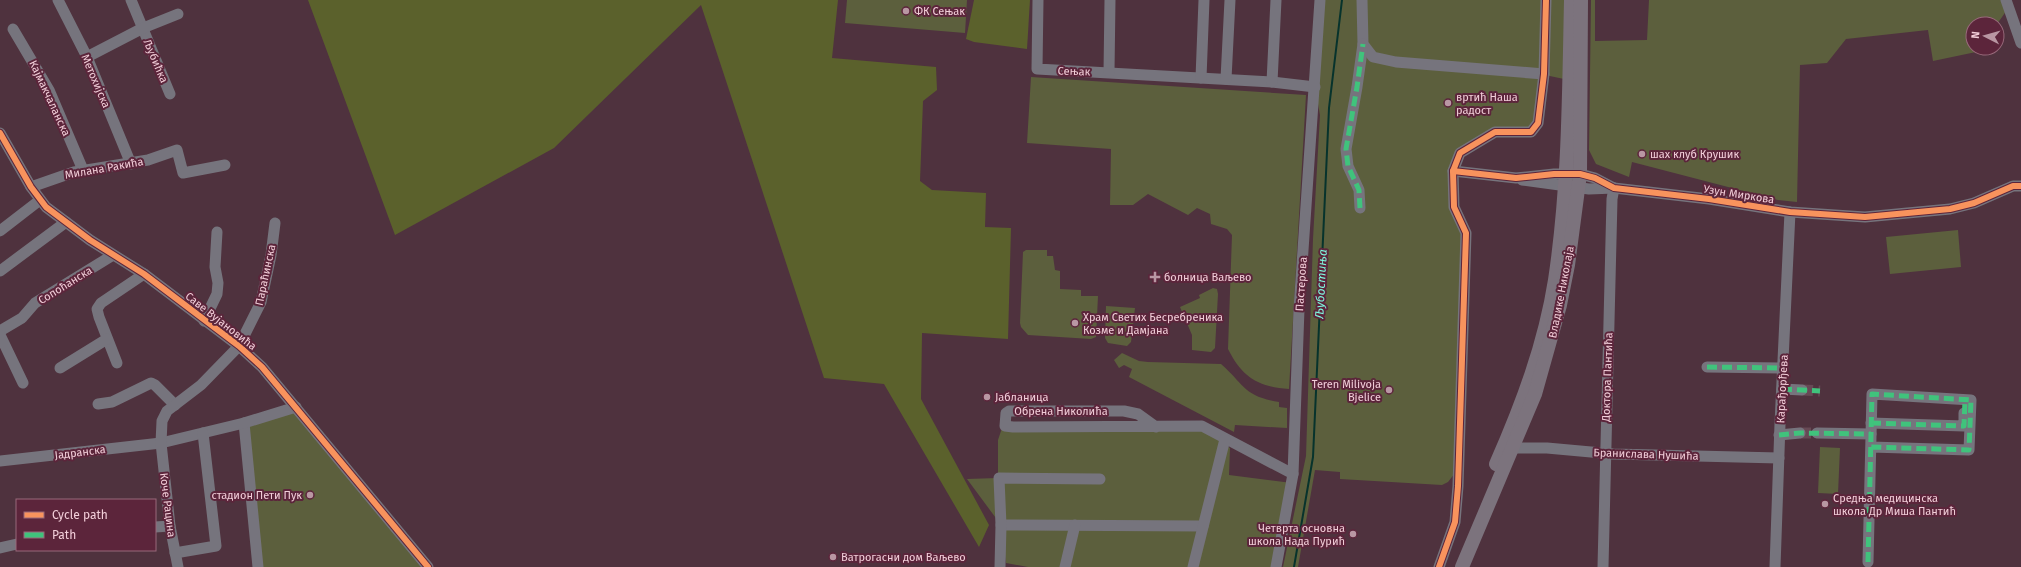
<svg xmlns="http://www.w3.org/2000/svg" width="2021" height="567" font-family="'Fira Sans',sans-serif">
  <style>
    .green { fill: #5c5f3d }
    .forest { fill: #5b612c }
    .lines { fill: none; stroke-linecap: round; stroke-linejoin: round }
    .stream { stroke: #07332c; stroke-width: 2 }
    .minor-tunnel { stroke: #674955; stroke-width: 11; stroke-dasharray: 11 5.5; stroke-linecap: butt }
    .minor { stroke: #76747d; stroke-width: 11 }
    .major { stroke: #7c737d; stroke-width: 14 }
    .quiet { stroke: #40c37c; stroke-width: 5; stroke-dasharray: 10 5; stroke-linecap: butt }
    .cycleway-casing { stroke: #5c253b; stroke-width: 8 }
    .cycleway { stroke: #f8935d; stroke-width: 6 }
    .poi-dot { fill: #b997a3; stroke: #5c253b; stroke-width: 1.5 }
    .labels { text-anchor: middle; stroke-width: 4; stroke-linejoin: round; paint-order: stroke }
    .poi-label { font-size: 11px; fill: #f2ced9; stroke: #5c253b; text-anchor: start }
    .street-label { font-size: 11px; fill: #f2ced9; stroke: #5c253b }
    .water-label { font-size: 12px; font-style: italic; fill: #7ffae0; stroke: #5c253b }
  </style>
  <rect width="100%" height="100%" fill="#4f323e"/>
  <g class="green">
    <polygon points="847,0 967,0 965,33 845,23"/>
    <polygon points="1320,0 1566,0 1564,79 1545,75 1531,132 1495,132 1460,153 1454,207 1466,233 1459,468 1448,482 1442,485 1340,479 1340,472 1315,470 1298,567 1283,567 1306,456 1313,239 1320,115 1315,87"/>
    <polygon points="1591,0 1595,0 1595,41 1647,40 1649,0 2004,0 2007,10 1997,24 1973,24 1973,48 1979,48 1976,52 1933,61 1928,30 1846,39 1827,63 1800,65 1797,202 1778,200 1632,162 1629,177 1596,164 1589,150"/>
    <path d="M 1031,77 L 1306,95 L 1289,389 C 1258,387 1242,377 1228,349 L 1232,235 L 1227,229 L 1211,224 L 1210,214 L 1197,208 L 1188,215 L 1148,194 L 1133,205 L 1110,205 L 1111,149 L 1027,143 Z"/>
    <polygon points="1958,230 1961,267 1890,274 1886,237"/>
    <polygon points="1026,250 1047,250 1047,256 1053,256 1055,270 1060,271 1060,289 1081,290 1081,296 1098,296 1096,337 1091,339 1028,335 1021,327 1020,323 1023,252"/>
    <polygon points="1213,288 1217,289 1218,294 1215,348 1211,352 1192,350 1192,335 1180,307 1200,298 1199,295"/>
    <polygon points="1106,306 1135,308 1131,342 1127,346 1108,343 1105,338"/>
    <path d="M 1122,353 L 1139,361 L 1148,362 L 1221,364 C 1245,385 1243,396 1279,402 L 1279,407 L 1287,408 L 1287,428 L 1235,425 L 1234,432 L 1129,377 L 1132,369 L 1124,365 L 1119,368 L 1114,360 Z"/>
    <polygon points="296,407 428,567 258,567 244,423"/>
    <polygon points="1202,426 1230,448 1229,475 1292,483 1276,567 1028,567 1006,563 1001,525 967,479 998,478 998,440 1002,428"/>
    <polygon points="1820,447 1840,448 1838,494 1818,493"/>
  </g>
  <g class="forest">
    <polygon points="308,0 838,0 832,58 936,67 937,90 923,101 920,181 932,190 986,193 985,227 1011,228 1008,339 922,333 921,399 989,525 979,547 884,384 824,378 701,5 554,148 395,235"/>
    <polygon points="974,0 1030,0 1027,49 974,42 966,39"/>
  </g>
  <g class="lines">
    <polyline class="stream" points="1294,567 1313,457 1329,108 1342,0"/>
    <g class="minor-tunnel">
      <polyline points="1802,390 1820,391"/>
      <polyline points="1800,433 1817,433"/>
    </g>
    <g class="minor">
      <polyline points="58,0 87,57 131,164"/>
      <polyline points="131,0 170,94"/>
      <polyline points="1038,0 1037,69 1272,82 1315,87"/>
      <polyline points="1362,0 1363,44 1373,57 1396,62 1544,74"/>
      <polyline points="2006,0 2021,43"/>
      <polyline points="13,29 49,90 83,170"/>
      <polyline points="87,57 143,28 178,14"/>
      <polyline points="1109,72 1110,0"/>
      <polyline points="1201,78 1204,0"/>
      <polyline points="1226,79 1230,0"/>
      <polyline points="1272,82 1276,0"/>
      <polyline points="0,133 31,187 46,207 90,240 144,274 239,346 262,367 428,567"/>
      <polyline points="1453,171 1516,178 1554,174 1580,174 1595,178 1614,188 1709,199 1790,212 1865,217 1950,209 1974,203 2013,186 2021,186"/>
      <polyline points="1522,180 1589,189 1614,188"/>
      <polyline points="31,187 74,172 148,160 177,150 183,173 225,165"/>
      <polyline points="1360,208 1359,190 1348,166 1346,149 1357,87 1363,44"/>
      <polyline points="0,231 40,200"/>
      <polyline points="0,271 66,222"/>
      <polyline points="204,321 217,294 218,283 215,267 217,232"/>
      <polyline points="0,331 22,318 35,303 113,255"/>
      <polyline points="0,335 23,383"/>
      <polyline points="117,363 99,317 97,309 101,303 144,274"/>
      <polyline points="1707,367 1783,368"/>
      <polyline points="60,368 107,339"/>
      <polyline points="1782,389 1802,390"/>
      <polyline points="98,404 112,402 151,383 155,385 175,405"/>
      <polyline points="244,423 258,567"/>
      <polyline points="1871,423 1964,426 1964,413"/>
      <polyline points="1156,427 1138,414 1124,411 1009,411 1006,413 1005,426 1013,427 1202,426 1293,474"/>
      <polyline points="1817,433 1871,434"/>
      <polyline points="1779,435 1800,433"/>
      <polyline points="1514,448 1547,448 1613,454 1779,458"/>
      <polyline points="0,461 161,443 244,423 296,407"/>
      <polyline points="1001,525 1203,526"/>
      <polyline points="155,527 170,526"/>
      <polyline points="0,548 17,544"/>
      <polyline points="175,553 216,546 203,433"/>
      <polyline points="1868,562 1872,394 1971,400 1969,450 1871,447"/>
      <polyline points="178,567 170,526 161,443 162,421 167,411 201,385 239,346 261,302 271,255 275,223"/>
      <polyline points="1000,567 1001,525 999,478 1100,479"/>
      <polyline points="1065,567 1075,525"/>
      <polyline points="1193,567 1225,439"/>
      <polyline points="1276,567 1293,474 1299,309 1320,0"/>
      <polyline points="1439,567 1455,522 1458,486 1466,233 1454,207 1453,171 1460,153 1495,132 1531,132 1538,123 1544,74 1546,0"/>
      <polyline points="1603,567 1612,199 1614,188"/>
      <polyline points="1775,567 1780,424 1790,212"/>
    </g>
    <g class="major">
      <path d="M 1496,464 C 1522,405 1545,344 1555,280 C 1569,187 1569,94 1571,0"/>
      <polyline points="1462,567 1535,394 1560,305 1568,265 1580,174 1581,0"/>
    </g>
    <g class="quiet">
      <polyline points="1360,208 1359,190 1348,166 1346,149 1357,87 1363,44"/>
      <polyline points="1707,367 1783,368"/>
      <polyline points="1782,389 1820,391"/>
      <polyline points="1871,423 1964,426 1965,399"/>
      <polyline points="1779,435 1800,433 1871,434"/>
      <polyline points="1868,562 1872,394 1971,400 1969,450 1871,447"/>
    </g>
    <defs>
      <g id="cycleway">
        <polyline points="0,133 31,187 46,207 90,240 144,274 239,346 262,367 428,567"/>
        <polyline points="1453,171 1516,178 1554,174 1580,174 1595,178 1614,188 1709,199 1790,212 1865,217 1950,209 1974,203 2013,186 2021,186"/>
        <polyline points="1439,567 1455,522 1458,486 1466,233 1454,207 1453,171 1460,153 1495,132 1531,132 1538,123 1544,74 1546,0"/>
      </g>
    </defs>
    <use href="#cycleway" class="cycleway-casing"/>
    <use href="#cycleway" class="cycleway"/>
  </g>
  <g class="poi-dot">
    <circle cx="906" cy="11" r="4"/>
    <circle cx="1448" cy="103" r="4"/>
    <circle cx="1642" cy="154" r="4"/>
    <path d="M1153 271h4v4h4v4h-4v4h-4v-4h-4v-4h4z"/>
    <circle cx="1075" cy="323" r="4"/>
    <circle cx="1389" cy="390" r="4"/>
    <circle cx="987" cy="397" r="4"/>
    <circle cx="310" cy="495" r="4"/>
    <circle cx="1825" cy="504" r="4"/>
    <circle cx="1353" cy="534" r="4"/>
    <circle cx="833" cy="557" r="4"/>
  </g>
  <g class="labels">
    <g class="poi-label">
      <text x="914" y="15">ФК Сењак</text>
      <text x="1456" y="101">вртић Наша<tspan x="1456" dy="13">радост</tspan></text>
      <text x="1650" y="158">шах клуб Крушик</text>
      <text x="1164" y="281">болница Ваљево</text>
      <text x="1083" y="321">Храм Светих Бесребреника<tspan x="1083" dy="13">Козме и Дамјана</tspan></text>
      <text x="1381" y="388" text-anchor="end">Teren Milivoja<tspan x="1381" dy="13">Bjelice</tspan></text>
      <text x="995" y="401">Јабланица</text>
      <text x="302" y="499" text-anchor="end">стадион Пети Пук</text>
      <text x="1833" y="502">Средња медицинска<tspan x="1833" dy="13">школа Др Миша Пантић</tspan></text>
      <text x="1345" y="532" text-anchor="end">Четврта основна<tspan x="1345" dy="13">школа Нада Пурић</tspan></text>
      <text x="841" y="561">Ватрогасни дом Ваљево</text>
    </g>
    <g class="street-label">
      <text transform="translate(156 61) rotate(67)" y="4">Љубићка</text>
      <text transform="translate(1074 71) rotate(2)" y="4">Сењак</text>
      <text transform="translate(96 81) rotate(67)" y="4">Метохијска</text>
      <text transform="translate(50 98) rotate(65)" y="4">Кајмакчаланска</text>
      <text transform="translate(104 168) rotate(-10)" y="4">Милана Ракића</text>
      <text transform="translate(1739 194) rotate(9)" y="4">Узун Миркова</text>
      <text transform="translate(265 275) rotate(-78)" y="4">Параћинска</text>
      <text transform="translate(1301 284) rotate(-86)" y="4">Пастерова</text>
      <text transform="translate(65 285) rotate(-32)" y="4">Сопоћанска</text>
      <text transform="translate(1561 292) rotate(-79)" y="4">Владике Николаја</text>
      <text transform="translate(221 321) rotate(38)" y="4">Саве Вујановића</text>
      <text transform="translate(1607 377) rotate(-88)" y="4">Доктора Пантића</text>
      <text transform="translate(1782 389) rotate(-87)" y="4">Карађорђева</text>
      <text x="1061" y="415">Обрена Николића</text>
      <text transform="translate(80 452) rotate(-7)" y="4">Јадранска</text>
      <text transform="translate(1646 454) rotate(2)" y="4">Бранислава Нушића</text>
      <text transform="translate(168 505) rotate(83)" y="4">Коче Рацина</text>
    </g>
    <g class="water-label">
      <text transform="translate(1321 284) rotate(-87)" y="4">Љубостиња</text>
    </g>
  </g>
  <rect x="16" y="499" width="140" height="52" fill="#5c253b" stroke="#98697a"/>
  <rect x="24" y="512" width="20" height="6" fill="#f8935d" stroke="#98697a"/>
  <text x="52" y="519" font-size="12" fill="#f2ced9">Cycle path</text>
  <rect x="24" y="532" width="20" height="6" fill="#40c37c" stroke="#98697a"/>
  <text x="52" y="539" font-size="12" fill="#f2ced9">Path</text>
  <g transform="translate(1985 36) rotate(276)"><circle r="19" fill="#5c253b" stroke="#98697a"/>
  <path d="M0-3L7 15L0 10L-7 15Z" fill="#b997a3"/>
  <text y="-6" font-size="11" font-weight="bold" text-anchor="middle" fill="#f2ced9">N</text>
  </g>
</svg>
